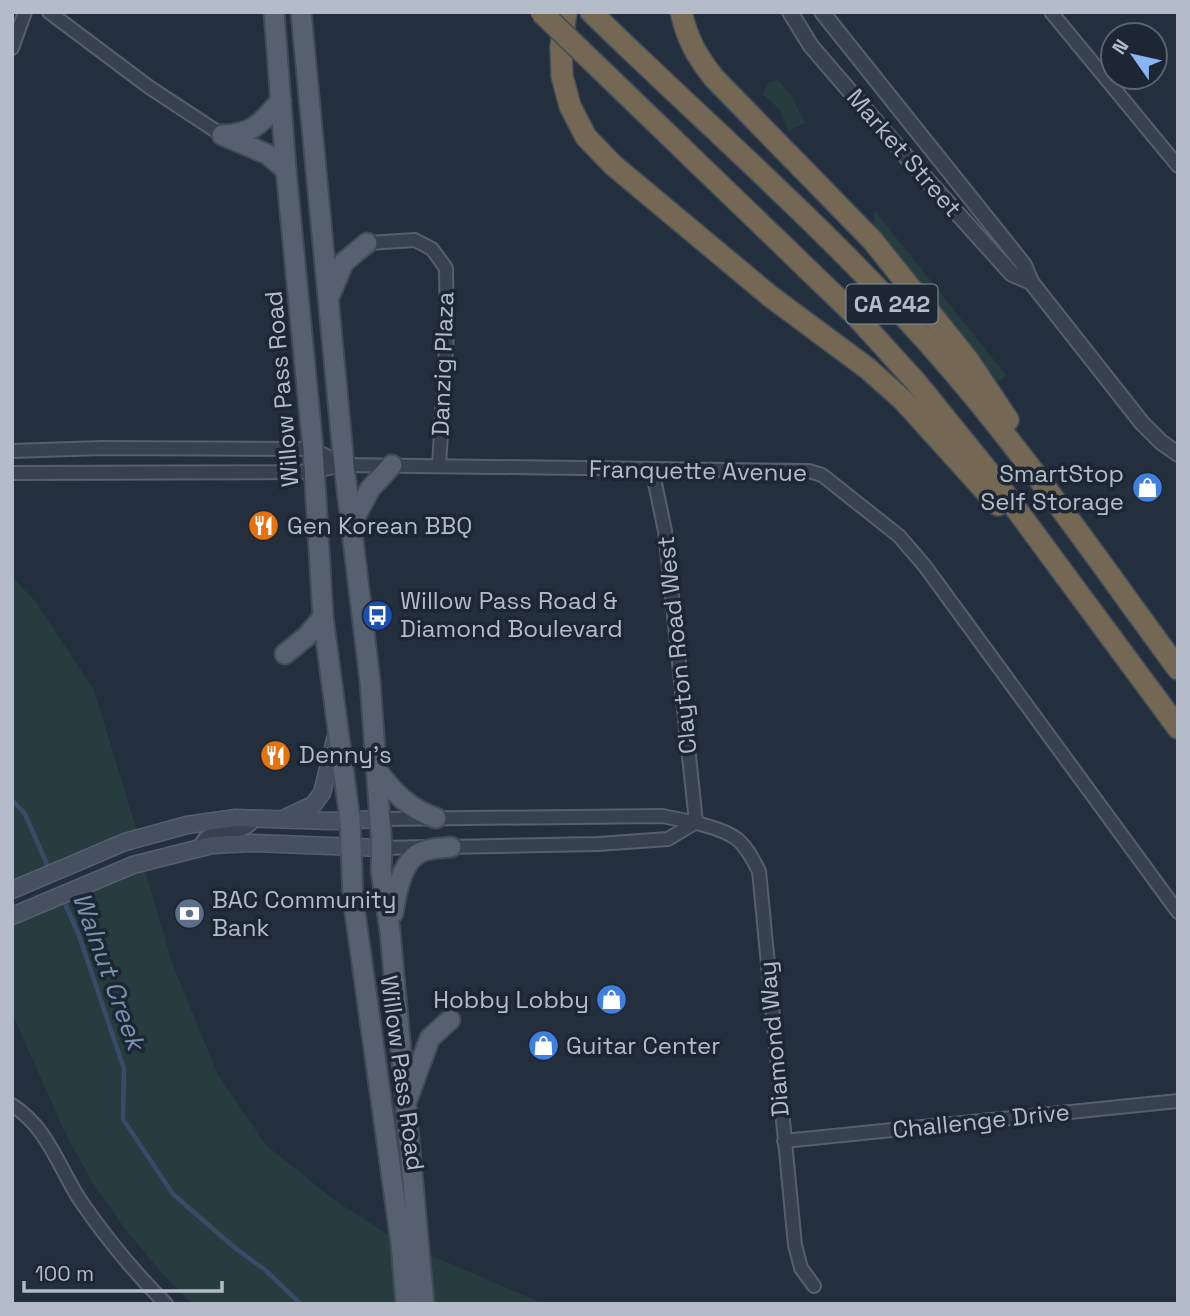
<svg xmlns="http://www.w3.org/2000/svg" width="1190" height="1316" font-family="'Space Grotesk',sans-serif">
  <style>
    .green { fill: #263c3f }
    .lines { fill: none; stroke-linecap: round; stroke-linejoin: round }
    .stream { stroke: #394c67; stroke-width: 4.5 }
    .minor-casing { stroke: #565f6c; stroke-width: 16 }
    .tertiary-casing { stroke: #565f6c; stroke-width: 18 }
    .secondary-casing { stroke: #565f6c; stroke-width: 19 }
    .primary-casing { stroke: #414a57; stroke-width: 23 }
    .motorway-casing { stroke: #434c59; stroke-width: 24 }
    .minor { stroke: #38414e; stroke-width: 12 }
    .tertiary { stroke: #38414e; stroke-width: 14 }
    .secondary { stroke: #465061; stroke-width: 16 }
    .primary { stroke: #56606e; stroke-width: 19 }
    .motorway { stroke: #746855; stroke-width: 21 }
    .motorway-bridge-casing { stroke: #434c59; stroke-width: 24; stroke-linecap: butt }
    .motorway-bridge { stroke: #746855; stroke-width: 21 }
    .labels { text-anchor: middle; stroke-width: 7; stroke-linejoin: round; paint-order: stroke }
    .shield { fill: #1d2633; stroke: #878f9c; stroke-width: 2 }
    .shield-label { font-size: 23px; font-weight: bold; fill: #b4bcc9 }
    .street-label { font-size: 24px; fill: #b4bcc9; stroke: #1d2633 }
    .poi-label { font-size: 24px; fill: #b4bcc9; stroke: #1d2633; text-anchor: start }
    .water-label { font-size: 26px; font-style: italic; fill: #7c92b1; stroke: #1d2633 }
  </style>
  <rect width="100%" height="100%" fill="#242f3e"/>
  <g class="green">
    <polygon points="778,80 792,97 805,123 788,131 780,110 763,94 768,82"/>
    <polygon points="875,211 1006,375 994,386 977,353 913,289 873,241"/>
    <polygon points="12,577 35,601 94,690 139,838 12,890"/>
    <polygon points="143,863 172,963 218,1075 266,1145 333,1199 401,1243 406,1304 192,1304 160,1271 126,1230 94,1185 67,1137 12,1013 12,917"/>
    <polygon points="419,1250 544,1304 424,1304"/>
  </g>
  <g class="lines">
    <g class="stream">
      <polyline points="12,800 25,814 49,869"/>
      <polyline points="63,899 79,935 124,1069 123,1119 173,1194 235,1248 264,1269 301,1304"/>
    </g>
    <defs>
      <g id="minor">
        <polyline points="49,12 149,87 222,135"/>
        <polyline points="1051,12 1178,166"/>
        <polyline points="12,48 25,12"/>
        <polyline points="367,243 415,240 432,249 446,268 447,331 439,466"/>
        <polyline points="12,451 102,448 313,449 344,465"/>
        <polyline points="652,469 665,531 696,822"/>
        <polyline points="12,473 294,472 314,471 344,465 809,471 822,475 899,536 924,565 1178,912"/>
        <path d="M 380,819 L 662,816 C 682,820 720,826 737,839 C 747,847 753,860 759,871 L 795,1245 L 801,1268 L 814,1286"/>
        <polyline points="446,847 598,844 668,839 696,822"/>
        <polyline points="382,848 427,847"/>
        <path d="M 12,1105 C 48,1128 58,1166 80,1200 C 106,1238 134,1272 166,1304"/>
        <polyline points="784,1141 1178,1101"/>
      </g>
      <g id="tertiary">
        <polyline points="790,12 811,46 902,152 1012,274 1031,282"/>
        <polyline points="822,12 1024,265 1031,282 1142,423 1161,442 1178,454"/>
        <path d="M 201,848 C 210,824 229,837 246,826 C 250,824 252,820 254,818"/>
      </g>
      <g id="secondary">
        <polyline points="287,817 313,805 322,793 336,736"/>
        <polyline points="12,890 125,842 187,825 236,818 330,821 380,819"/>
        <polyline points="12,916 133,865 212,845 251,843 382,848"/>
      </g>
      <g id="primary">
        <polyline points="274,12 286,170 313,449 323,617 350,820 353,898 401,1243 406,1304"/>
        <polyline points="301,12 344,465 370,681 382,848 381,870 390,931 424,1304"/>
        <polyline points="222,135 267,154 286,170"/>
        <path d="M 223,135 C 254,134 262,122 281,100"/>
        <polyline points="329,297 344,262 367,243"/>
        <polyline points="352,523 370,489 392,465"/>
        <polyline points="285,654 307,636 323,617"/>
        <path d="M 376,769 C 393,792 409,809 436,818"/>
        <path d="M 393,913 C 396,895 401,863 419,853 C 428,848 441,848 451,847"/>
        <polyline points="407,1100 430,1038 450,1020"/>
      </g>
      <g id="motorway">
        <polyline points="566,12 561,47 562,76 570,106 586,137 613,165 770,296 867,368 903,400 998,505"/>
        <path d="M 591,12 C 707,125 831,232 938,354 C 1025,453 1100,563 1178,669"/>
        <path d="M 681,12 C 688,41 696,55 714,78 L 873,241 L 968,360 L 1008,420"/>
        <polyline points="624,92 855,315 916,382 988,471 1178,728"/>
      </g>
    </defs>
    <use href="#minor" class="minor-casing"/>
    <use href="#tertiary" class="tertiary-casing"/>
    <use href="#secondary" class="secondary-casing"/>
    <use href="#primary" class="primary-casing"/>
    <use href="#motorway" class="motorway-casing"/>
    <use href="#minor" class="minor"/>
    <use href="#tertiary" class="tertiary"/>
    <use href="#secondary" class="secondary"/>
    <use href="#primary" class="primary"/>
    <use href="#motorway" class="motorway"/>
    <defs>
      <polyline id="motorway-bridge" points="541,12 624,92"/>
    </defs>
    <use href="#motorway-bridge" class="motorway-bridge-casing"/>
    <use href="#motorway-bridge" class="motorway-bridge"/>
  </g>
  <defs>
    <symbol id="shop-disc" viewBox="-11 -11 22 22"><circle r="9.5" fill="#3f7fe0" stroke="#1d2633"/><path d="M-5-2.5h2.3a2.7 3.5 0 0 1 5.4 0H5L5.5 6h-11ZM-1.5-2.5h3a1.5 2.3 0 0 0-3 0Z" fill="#fff"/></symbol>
    <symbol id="restaurant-disc" viewBox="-11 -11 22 22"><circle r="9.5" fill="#e8710a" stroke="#1d2633"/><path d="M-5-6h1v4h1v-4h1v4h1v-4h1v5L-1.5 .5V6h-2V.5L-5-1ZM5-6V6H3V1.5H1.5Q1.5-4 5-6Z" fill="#fff"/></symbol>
    <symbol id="bus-disc" viewBox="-11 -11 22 22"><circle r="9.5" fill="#1a4fb4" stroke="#1d2633"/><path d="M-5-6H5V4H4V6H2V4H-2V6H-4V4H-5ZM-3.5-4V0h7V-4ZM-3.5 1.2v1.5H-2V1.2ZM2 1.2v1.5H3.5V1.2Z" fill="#fff"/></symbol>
    <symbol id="bank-disc" viewBox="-11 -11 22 22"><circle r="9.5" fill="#5c6f8a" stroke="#1d2633"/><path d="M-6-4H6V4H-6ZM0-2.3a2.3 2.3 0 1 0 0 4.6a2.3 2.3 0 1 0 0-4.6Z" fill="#fff"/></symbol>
  </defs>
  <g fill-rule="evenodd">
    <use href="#shop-disc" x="1130" y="470" width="35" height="35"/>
    <use href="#restaurant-disc" x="246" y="508" width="35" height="35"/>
    <use href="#bus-disc" x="360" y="598" width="35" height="35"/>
    <use href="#restaurant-disc" x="258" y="738" width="35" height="35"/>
    <use href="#bank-disc" x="172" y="896" width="35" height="35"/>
    <use href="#shop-disc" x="594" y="982" width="35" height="35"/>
    <use href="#shop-disc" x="526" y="1028" width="35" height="35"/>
  </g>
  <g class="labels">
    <rect class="shield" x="846.5" y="284.5" width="91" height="39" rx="5"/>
    <g class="shield-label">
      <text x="892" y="312">CA 242</text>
    </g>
    <g class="street-label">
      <text transform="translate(904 153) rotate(49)" y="8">Market Street</text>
      <text transform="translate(443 364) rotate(-88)" y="8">Danzig Plaza</text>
      <text transform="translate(282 389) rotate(-95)" y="8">Willow Pass Road</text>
      <text transform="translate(698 471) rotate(1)" y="8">Franquette Avenue</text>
      <text transform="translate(677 645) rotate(-96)" y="8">Clayton Road West</text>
      <text transform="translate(774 1039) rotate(-95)" y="8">Diamond Way</text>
      <text transform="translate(402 1073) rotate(82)" y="8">Willow Pass Road</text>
      <text transform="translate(981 1121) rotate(-6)" y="8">Challenge Drive</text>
    </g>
    <g class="poi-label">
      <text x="1124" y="482" text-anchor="end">SmartStop<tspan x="1124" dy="28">Self Storage</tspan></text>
      <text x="287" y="534">Gen Korean BBQ</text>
      <text x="400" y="609">Willow Pass Road &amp;<tspan x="400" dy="28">Diamond Boulevard</tspan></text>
      <text x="299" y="763">Denny's</text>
      <text x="212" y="908">BAC Community<tspan x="212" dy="28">Bank</tspan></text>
      <text x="589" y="1008" text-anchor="end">Hobby Lobby</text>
      <text x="566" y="1054">Guitar Center</text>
    </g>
    <g class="water-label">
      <text transform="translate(109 971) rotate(70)" y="9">Walnut Creek</text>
    </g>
  </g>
  <rect width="1190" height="1316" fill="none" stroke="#b4bcc9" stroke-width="28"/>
  <g transform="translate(1134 56) rotate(304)"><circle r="33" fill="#1d2633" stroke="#59626f" stroke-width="2"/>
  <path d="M0-5L12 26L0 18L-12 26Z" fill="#8ab4f8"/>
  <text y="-10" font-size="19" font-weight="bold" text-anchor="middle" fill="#b4bcc9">N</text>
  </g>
  <path d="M24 1281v10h198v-10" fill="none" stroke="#b4bcc9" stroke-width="3.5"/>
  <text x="35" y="1281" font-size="21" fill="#b4bcc9" stroke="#1d2633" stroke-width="5" paint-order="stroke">100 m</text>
</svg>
